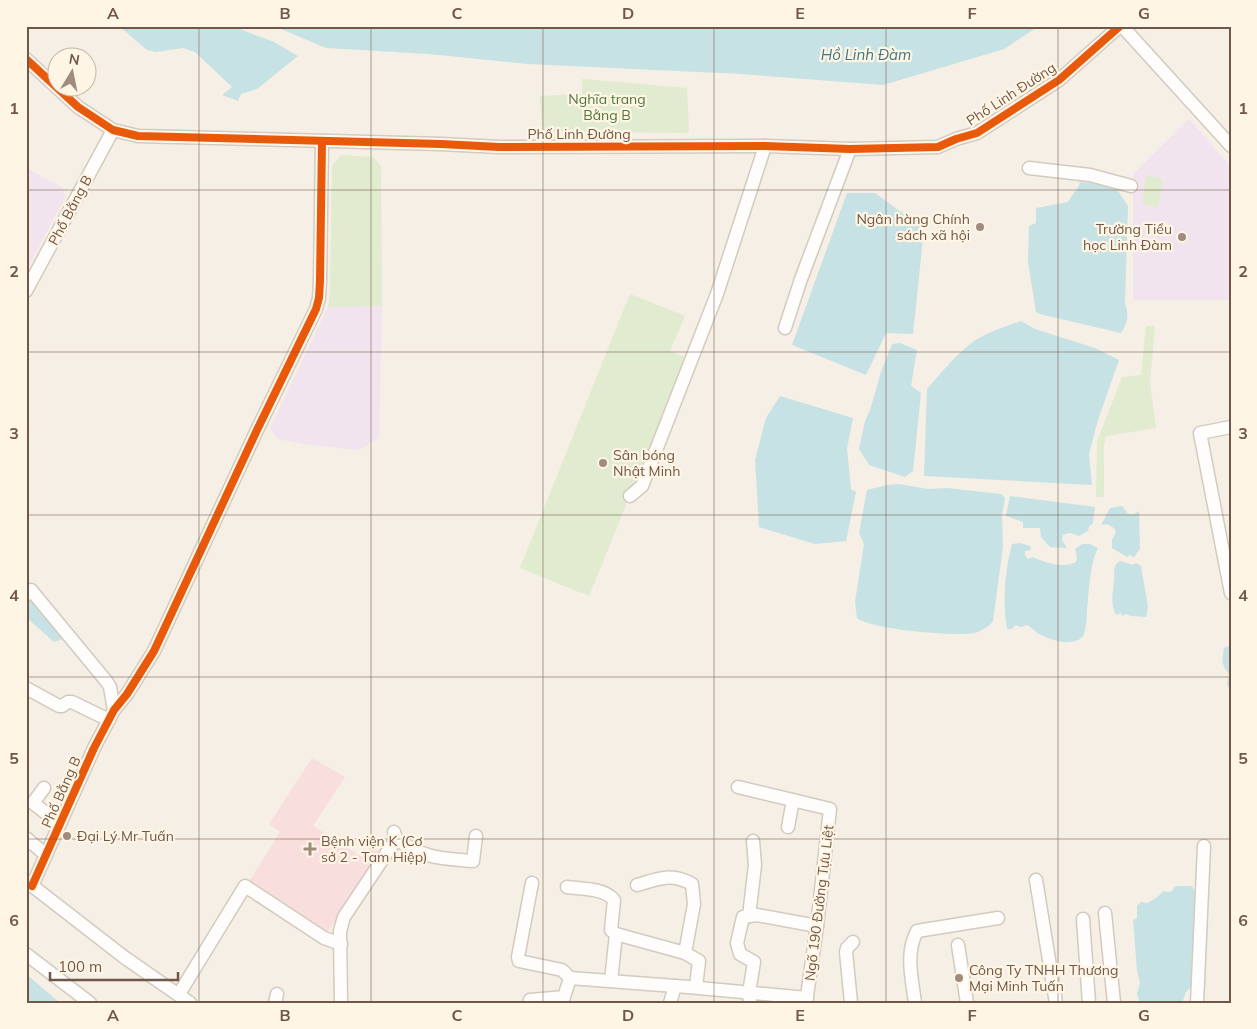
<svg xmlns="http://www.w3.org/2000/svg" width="1257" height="1029" font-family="Mulish,sans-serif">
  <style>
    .education { fill: #f1e4ef }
    .medical { fill: #f8dedc }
    .green { fill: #e0ebcf }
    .water { fill: #c7e2e4 }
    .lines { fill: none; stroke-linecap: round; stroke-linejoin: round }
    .minor-casing { stroke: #d3cac0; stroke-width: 15 }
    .minor { stroke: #fefdfb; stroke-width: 12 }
    .cycleway-casing { stroke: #fff5e4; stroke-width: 11 }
    .cycleway { stroke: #e8590c; stroke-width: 8 }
    .grid { fill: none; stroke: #715747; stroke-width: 1; stroke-opacity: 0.55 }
    .poi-dot { fill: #9f8c7e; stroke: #fff5e4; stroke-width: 2 }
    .labels { text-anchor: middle; stroke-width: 4.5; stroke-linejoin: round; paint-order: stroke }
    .street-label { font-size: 14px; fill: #715747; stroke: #fff5e4 }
    .park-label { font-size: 14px; fill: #4e783f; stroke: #fff5e4 }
    .poi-label { font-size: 14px; fill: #715747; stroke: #fff5e4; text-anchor: start }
    .water-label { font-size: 15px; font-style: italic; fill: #417885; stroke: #fff5e4 }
    .neatline { fill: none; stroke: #715747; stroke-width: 2 }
    .grid-label { font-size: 16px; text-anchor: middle; font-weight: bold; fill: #715747 }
  </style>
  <rect width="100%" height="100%" fill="#f5efe5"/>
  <g class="education">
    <polygon points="1189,119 1231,167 1231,300 1133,300 1133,174"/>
    <polygon points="26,168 63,188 65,197 26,271"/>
    <polygon points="382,306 379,438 359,450 310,445 277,439 270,428 328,307"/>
  </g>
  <polygon class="medical" points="312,758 345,777 313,826 362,857 370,846 382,853 324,937 247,885 280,832 269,824"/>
  <g class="green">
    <polygon points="582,79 687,88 689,133 542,131 540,96 582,94"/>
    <polygon points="341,155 373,157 381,166 382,306 328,307 330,290 332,166"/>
    <polygon points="1146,175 1163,179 1158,208 1142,204"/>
    <polygon points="630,294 685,316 670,351 686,358 589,596 520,568"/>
    <polygon points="1146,326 1155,326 1150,383 1156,428 1106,436 1104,446 1104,497 1096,497 1097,442 1122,377 1141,375"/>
  </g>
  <g class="water">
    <polygon points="119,26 232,26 274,42 298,56 257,89 241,94 238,101 222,95 232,87 195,52 183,48 156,52 147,50"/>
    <polygon points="274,26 1039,26 1004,49 883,85 741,74 528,64 429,54 326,48"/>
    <path d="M 1080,182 L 1107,185 L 1118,191 L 1128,206 L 1125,303 C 1129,315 1128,322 1121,333 L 1043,315 L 1036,312 L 1028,262 L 1029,226 L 1036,223 L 1036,208 L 1068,202 C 1072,194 1078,190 1080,182 Z"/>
    <polygon points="847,193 875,193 924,229 913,334 886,333 866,375 792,345"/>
    <path d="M 1021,321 L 1035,329 L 1095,348 L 1119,360 L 1098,420 L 1089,454 L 1092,485 L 924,476 L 927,389 C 941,373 956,354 974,341 C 988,332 1005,327 1021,321 Z"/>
    <polygon points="900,343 917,350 911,386 921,393 913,471 905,477 869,465 859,449 865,421 870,410 881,372 892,344"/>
    <polygon points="780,396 853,418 847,448 851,489 856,492 846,541 815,544 759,527 755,460 766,418"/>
    <path d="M 899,484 L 928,489 L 947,488 L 1001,494 L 1005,498 L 1002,515 L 1003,547 L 993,621 C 988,627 982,631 974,633 C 958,637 868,629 857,618 L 855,602 L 864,544 L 859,533 L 867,490 L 887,485 Z"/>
    <polygon points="1010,496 1095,507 1093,523 1089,527 1088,531 1079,536 1070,533 1063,535 1062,540 1067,548 1050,547 1041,537 1040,528 1023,528 1023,522 1006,516"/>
    <polygon points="1122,506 1128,514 1134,514 1139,511 1140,549 1134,557 1129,555 1127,557 1112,548 1112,540 1116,532 1114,528 1107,524 1101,525 1110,508"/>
    <path d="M 1020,543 L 1030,546 L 1031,550 L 1025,551 L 1025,555 L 1028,559 L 1032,557 C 1044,562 1063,569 1076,562 L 1077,558 L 1075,549 L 1082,544 L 1090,544 L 1098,548 C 1091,561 1089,586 1088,601 C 1086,612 1088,626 1083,636 C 1078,643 1064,643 1057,641 C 1052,639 1043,637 1039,634 C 1034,631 1032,627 1027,625 L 1021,627 L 1015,625 L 1012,629 L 1007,629 C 1002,600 1005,572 1012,544 Z"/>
    <path d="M 1120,561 L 1133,565 L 1136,563 L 1141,566 L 1148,607 L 1146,617 L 1131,616 L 1126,614 L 1122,616 L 1121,613 L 1116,615 C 1108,600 1116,585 1114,569 L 1116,564 Z"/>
    <polygon points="26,594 63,639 54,642 26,617"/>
    <path d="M 1231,645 L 1231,693 L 1227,684 L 1229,674 C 1221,664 1222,661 1224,648 Z"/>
    <path d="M 1178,886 L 1192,886 L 1197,895 L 1197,955 L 1191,987 L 1186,992 L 1182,1003 L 1140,1003 L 1137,994 L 1140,983 L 1137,970 L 1133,920 L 1137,918 L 1137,906 L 1141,902 L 1147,903 C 1153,900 1160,896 1163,891 L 1168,892 L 1172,891 L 1174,887 Z"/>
    <polygon points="26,974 60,1003 26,1003"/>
  </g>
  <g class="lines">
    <defs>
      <g id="minor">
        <polyline points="1122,26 1231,146"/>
        <polyline points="26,59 78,107 113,130 138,136 441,144 499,147 765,146 850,149 938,147 956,139 977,133 1059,80 1120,26"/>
        <polyline points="1029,168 1090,175 1131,186"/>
        <polyline points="26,291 113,130"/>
        <polyline points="785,328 801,279 850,149"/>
        <polyline points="1231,427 1200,433 1231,593"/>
        <polyline points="630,496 642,486 717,294 765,146"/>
        <polyline points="26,595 31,590 107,682 110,687 114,710"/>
        <polyline points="26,688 59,706 62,706 68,702 72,702 109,720"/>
        <polyline points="738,787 830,809 817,926 806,1003"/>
        <polyline points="44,788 33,803 60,824"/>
        <polyline points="788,827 793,800"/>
        <path d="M 394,832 L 396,839 C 426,859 439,858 473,861 L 476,836"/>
        <polyline points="26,838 46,855"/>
        <polyline points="1036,880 1056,1003"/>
        <polyline points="26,881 124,957 190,1003"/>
        <polyline points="532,883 518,957 519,961 562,970 570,978 688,987 807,998"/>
        <path d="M 637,885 C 658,879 671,872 692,884 L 694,904 L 685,953"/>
        <polyline points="32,886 94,748 114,710 127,694 154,651 257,430 316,309 319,298 320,281 322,141"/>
        <path d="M 567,887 C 582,889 604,888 614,900 L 611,930 L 616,934 L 685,953 L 699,961 L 696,987"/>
        <polyline points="1105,913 1114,1003"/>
        <polyline points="749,916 755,865 753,841"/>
        <polyline points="1083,919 1089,1003"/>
        <polyline points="958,945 967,1003"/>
        <polyline points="26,954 90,1003"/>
        <polyline points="611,981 616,934"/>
        <polyline points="179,994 245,886 324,938 341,944"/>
        <polyline points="275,1003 277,994"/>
        <polyline points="341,1003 340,931 344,917 396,839"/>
        <polyline points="529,1003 530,1000 564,997 570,978"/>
        <polyline points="670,1003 675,986"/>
        <polyline points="750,1003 749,993 754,962 740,954 737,943 743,917 757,915 817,926"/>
        <polyline points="851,1003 846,952 847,948 853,942"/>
        <path d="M 915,1003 C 912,978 905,954 917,931 L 998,918"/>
        <polyline points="1197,1003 1204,846"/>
      </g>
    </defs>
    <use href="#minor" class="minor-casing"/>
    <use href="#minor" class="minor"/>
    <defs>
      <g id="cycleway">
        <polyline points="26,59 78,107 113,130 138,136 441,144 499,147 765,146 850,149 938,147 956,139 977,133 1059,80 1120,26"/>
        <polyline points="32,886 94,748 114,710 127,694 154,651 257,430 316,309 319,298 320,281 322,141"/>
      </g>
    </defs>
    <use href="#cycleway" class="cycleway-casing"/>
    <use href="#cycleway" class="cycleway"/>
  </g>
  <path class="grid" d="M 199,26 L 199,1003M 371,26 L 371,1003M 543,26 L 543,1003M 714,26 L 714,1003M 886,26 L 886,1003M 1058,26 L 1058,1003M 26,190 L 1231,190M 26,352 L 1231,352M 26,515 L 1231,515M 26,677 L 1231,677M 26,839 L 1231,839"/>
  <g class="poi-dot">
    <circle cx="980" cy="227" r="5"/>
    <circle cx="1182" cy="237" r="5"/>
    <circle cx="603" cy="463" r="5"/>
    <circle cx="67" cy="836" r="5"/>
    <path d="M307.5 841.5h5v5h5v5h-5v5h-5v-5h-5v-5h5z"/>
    <circle cx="959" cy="978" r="5"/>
  </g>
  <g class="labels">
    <g class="street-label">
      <text transform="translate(1011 94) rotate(-33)" y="5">Phố Linh Đường</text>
      <text x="579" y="139">Phố Linh Đường</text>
      <text transform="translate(70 210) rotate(-62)" y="5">Phố Bằng B</text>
      <text transform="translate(61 792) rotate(-66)" y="5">Phố Bằng B</text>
      <text transform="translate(819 903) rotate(-83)" y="5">Ngõ 190 Đường Tựu Liệt</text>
    </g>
    <g class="park-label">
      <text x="607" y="104">Nghĩa trang<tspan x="607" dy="16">Bằng B</tspan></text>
    </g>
    <g class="poi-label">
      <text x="970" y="224" text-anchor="end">Ngân hàng Chính<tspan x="970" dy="16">sách xã hội</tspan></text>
      <text x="1172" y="234" text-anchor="end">Trường Tiểu<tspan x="1172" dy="16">học Linh Đàm</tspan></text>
      <text x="613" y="460">Sân bóng<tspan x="613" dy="16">Nhật Minh</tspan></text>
      <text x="77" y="841">Đại Lý Mr Tuấn</text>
      <text x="321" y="846">Bệnh viện K (Cơ<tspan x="321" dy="16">sở 2 - Tam Hiệp)</tspan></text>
      <text x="969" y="975">Công Ty TNHH Thương<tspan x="969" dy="16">Mại Minh Tuấn</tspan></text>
    </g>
    <g class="water-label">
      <text x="866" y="60">Hồ Linh Đàm</text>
    </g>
  </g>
  <rect width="1257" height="1029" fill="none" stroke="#fff5e4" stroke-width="55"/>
  <g transform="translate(72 72) rotate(10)"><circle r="24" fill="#fff5e4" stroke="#c6b6a5"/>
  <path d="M0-4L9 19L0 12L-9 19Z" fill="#9f8c7e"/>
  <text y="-8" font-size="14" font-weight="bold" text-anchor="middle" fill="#715747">N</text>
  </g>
  <path d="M50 972v8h128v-8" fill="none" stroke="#715747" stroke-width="2.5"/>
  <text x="58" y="972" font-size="15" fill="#715747" stroke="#fff5e4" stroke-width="4" paint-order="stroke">100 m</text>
  <rect x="28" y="28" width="1202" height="974" class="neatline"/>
  <g class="grid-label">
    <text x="113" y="19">A</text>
    <text x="285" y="19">B</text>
    <text x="457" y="19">C</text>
    <text x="628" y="19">D</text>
    <text x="800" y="19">E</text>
    <text x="972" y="19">F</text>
    <text x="1144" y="19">G</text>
    <text x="14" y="114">1</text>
    <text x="1243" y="114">1</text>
    <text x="14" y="277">2</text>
    <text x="1243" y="277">2</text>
    <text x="14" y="439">3</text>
    <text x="1243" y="439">3</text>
    <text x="14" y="601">4</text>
    <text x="1243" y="601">4</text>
    <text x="14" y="764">5</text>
    <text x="1243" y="764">5</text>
    <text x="14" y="926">6</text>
    <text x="1243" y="926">6</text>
    <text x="113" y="1021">A</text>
    <text x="285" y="1021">B</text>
    <text x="457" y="1021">C</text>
    <text x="628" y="1021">D</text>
    <text x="800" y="1021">E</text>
    <text x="972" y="1021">F</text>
    <text x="1144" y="1021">G</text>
  </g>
</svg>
